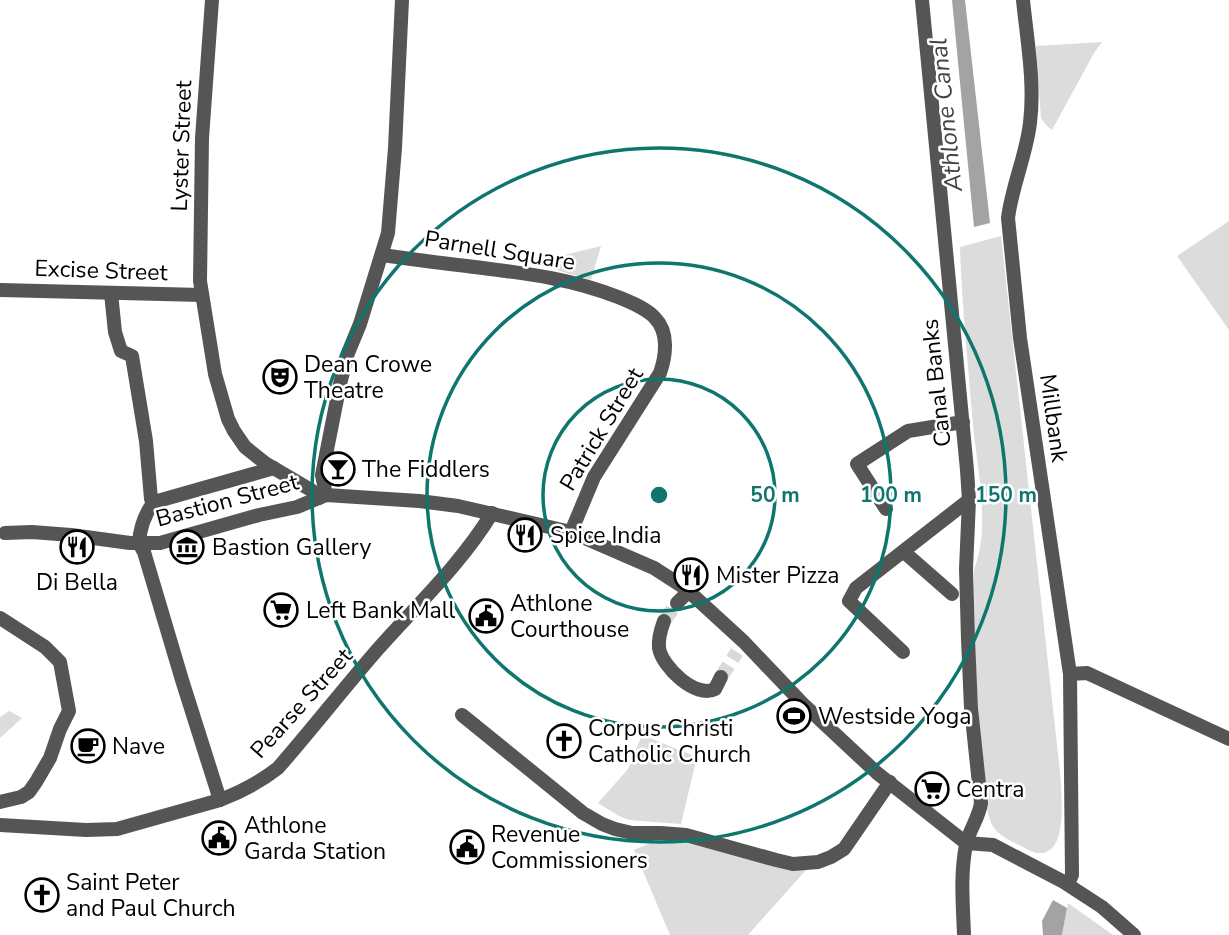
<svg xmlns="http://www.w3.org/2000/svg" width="1229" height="935" font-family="'Nunito Sans',sans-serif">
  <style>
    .green { fill: #dcdcdc }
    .water { fill: #a3a3a3 }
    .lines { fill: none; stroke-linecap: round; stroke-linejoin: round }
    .street-tunnel { stroke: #d9d9d9; stroke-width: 14; stroke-dasharray: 14 7; stroke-linecap: butt }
    .street { stroke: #555; stroke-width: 14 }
    .ring { fill: none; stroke: #0f766e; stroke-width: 3.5 }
    .labels { text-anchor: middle; stroke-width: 5; stroke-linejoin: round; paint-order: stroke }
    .street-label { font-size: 23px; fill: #000; stroke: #fff }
    .poi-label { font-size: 23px; fill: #000; stroke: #fff; text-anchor: start }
    .water-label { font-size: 24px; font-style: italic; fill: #444; stroke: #fff }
    .centre { fill: #0f766e; stroke: #fff; stroke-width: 3.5 }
    .ring-label { font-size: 21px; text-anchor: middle; font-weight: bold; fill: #0f766e; stroke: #fff; stroke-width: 5; stroke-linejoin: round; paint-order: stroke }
  </style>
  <rect width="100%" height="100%" fill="#fff"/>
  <g class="green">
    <polygon points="1102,42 1094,53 1052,130 1046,125 1041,118 1036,46"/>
    <polygon points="1229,221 1229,330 1177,256"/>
    <path d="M 1001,236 L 1060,772 C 1061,791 1069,852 1041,853 C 1034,854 1027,849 1021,846 C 1008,839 995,835 990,820 C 984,802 984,780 983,761 C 976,697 974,633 974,569 C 991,528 977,468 973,425 C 968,365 962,307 960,247 Z"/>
    <polygon points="601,246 591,280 532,263"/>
    <polygon points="9,711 22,718 0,738 0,717"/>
    <polygon points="642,735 697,757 681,824 629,820 619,816 598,803 628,769"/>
    <polygon points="662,838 676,838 806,870 748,935 670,935 634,850"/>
    <polygon points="1068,903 1113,935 1062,935"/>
  </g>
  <g class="water">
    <polygon points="952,0 965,0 990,223 974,227"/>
    <polygon points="1053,900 1067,908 1062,935 1043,935 1042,921"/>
  </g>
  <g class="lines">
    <g class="street-tunnel">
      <polyline points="664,621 677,603"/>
      <polyline points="721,677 737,652"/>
    </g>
    <g class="street">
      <polyline points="212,0 202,138 200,281 215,374 228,419 234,431 245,447 265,463 311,490 319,498"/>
      <path d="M 922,0 L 967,470 L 969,500 L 966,569 L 968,639 L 971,708 L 981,803 C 979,818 969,830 966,845 C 960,875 963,905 964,935"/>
      <path d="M 1023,0 C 1027,40 1035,83 1030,123 C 1026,156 1012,186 1008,218 L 1020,338 L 1070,674 L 1072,875 L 1068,884"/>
      <path d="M 382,255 C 410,259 439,263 467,266 C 521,273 566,277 618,297 C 630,302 646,308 655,318 C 669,332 666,356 660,373 L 594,477 L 571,532"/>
      <polyline points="0,290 202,295"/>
      <polyline points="111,293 115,332 121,351 132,356 146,441 151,499 154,502"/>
      <polyline points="326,495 322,475 340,384 348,353 360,324 388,233 395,148 402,0"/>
      <polyline points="886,509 857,464 908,431 963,422"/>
      <polyline points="5,533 32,532 71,535 130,543 160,543 259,515 297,507 326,495 419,501 458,506 571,532 654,568 685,588 744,642 802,703 877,773 966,843"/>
      <polyline points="139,543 144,552 182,680 220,800"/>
      <path d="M 139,543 C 140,527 144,515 154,502 L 274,468"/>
      <polyline points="904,552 952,594"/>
      <polyline points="677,603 689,591"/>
      <polyline points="0,618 45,647 60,662 69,711 60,729 50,758 36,782 29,792 21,797 0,802"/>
      <path d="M 664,621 C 661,629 658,639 659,648 C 662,667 696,699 715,689 L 721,677"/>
      <polyline points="903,652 849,601 856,588 969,500"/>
      <polyline points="1070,674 1087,673 1229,739"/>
      <polyline points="462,715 583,813 602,824 615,829 632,833 661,833 686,835 776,860 793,864 818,862 831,857 844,849 890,782"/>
      <path d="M 0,825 L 86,830 L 117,829 L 220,800 C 241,792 260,782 278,768 C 312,729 344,688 378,649 C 417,605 461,564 492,513"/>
      <polyline points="966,843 993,845 1062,881 1102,907 1134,935"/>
    </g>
  </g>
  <g class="ring">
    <circle cx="659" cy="495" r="116"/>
    <circle cx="659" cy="495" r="232"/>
    <circle cx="659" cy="495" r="347"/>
  </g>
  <defs>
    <symbol id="theatre-ring" viewBox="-11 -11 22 22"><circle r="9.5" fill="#fff" stroke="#000" stroke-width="1.5"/><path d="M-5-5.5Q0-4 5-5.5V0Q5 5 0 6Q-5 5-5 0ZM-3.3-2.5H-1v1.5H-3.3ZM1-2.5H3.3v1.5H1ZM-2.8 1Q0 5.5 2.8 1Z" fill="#000"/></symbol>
    <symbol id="bar-ring" viewBox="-11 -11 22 22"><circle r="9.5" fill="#fff" stroke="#000" stroke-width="1.5"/><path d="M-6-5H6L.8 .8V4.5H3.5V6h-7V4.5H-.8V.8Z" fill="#000"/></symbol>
    <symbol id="restaurant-ring" viewBox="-11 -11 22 22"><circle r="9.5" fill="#fff" stroke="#000" stroke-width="1.5"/><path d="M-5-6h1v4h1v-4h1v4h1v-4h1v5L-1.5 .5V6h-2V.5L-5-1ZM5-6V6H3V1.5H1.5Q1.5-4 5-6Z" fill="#000"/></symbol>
    <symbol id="museum-ring" viewBox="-11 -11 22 22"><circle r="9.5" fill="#fff" stroke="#000" stroke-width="1.5"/><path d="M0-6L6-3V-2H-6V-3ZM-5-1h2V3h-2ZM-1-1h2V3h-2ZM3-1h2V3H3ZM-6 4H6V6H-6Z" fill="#000"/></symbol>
    <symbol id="supermarket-ring" viewBox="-11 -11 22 22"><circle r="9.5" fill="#fff" stroke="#000" stroke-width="1.5"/><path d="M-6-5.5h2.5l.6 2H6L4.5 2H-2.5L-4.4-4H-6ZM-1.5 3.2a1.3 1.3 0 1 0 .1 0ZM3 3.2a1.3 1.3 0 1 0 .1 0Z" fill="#000"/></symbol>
    <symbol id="civic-ring" viewBox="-11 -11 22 22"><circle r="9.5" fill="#fff" stroke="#000" stroke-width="1.5"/><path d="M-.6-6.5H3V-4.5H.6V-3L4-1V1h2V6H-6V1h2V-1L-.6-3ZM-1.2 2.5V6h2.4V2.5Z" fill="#000"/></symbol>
    <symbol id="stadium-ring" viewBox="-11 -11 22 22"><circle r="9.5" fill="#fff" stroke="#000" stroke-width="1.5"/><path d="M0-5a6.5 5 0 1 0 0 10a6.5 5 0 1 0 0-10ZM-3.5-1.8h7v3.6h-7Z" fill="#000"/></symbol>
    <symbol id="church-ring" viewBox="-11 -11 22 22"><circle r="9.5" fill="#fff" stroke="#000" stroke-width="1.5"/><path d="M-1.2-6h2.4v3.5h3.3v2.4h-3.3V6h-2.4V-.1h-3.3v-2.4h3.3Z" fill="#000"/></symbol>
    <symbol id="cafe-ring" viewBox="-11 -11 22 22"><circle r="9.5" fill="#fff" stroke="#000" stroke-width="1.5"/><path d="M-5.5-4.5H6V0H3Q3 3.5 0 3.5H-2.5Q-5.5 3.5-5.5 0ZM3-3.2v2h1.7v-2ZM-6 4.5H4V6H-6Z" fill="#000"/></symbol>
  </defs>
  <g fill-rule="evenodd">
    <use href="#theatre-ring" x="261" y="358" width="38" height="38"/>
    <use href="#bar-ring" x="319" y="450" width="38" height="38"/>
    <use href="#restaurant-ring" x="506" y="516" width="38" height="38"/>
    <use href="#restaurant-ring" x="58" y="528" width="38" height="38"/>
    <use href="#museum-ring" x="168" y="528" width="38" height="38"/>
    <use href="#restaurant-ring" x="672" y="556" width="38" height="38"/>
    <use href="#supermarket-ring" x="262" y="591" width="38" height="38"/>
    <use href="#civic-ring" x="467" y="597" width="38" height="38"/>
    <use href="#stadium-ring" x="775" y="697" width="38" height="38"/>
    <use href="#church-ring" x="545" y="722" width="38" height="38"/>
    <use href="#cafe-ring" x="69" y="727" width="38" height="38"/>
    <use href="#supermarket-ring" x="913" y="770" width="38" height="38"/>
    <use href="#civic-ring" x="200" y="819" width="38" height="38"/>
    <use href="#civic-ring" x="448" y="828" width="38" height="38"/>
    <use href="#church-ring" x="23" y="876" width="38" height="38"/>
  </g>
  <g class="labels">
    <g class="street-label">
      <text transform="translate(181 146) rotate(-88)" y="8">Lyster Street</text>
      <text transform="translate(500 250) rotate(9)" y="8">Parnell Square</text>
      <text transform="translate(101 270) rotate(2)" y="8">Excise Street</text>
      <text transform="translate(936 383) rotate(-96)" y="8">Canal Banks</text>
      <text transform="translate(1054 418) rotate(82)" y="8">Millbank</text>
      <text transform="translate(601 429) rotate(-59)" y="8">Patrick Street</text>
      <text transform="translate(227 500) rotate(-15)" y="8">Bastion Street</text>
      <text transform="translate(301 703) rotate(-48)" y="8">Pearse Street</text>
    </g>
    <g class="poi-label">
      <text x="304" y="372">Dean Crowe<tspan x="304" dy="26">Theatre</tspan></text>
      <text x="362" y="477">The Fiddlers</text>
      <text x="550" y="543">Spice India</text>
      <text x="212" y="555">Bastion Gallery</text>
      <text x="716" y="583">Mister Pizza</text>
      <text x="77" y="590" text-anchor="middle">Di Bella</text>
      <text x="510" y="611">Athlone<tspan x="510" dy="26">Courthouse</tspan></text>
      <text x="306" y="618">Left Bank Mall</text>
      <text x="818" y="724">Westside Yoga</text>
      <text x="588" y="736">Corpus Christi<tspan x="588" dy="26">Catholic Church</tspan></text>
      <text x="112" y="754">Nave</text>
      <text x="956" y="797">Centra</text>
      <text x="244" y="833">Athlone<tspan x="244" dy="26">Garda Station</tspan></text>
      <text x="491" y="842">Revenue<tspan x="491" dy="26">Commissioners</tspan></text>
      <text x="66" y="890">Saint Peter<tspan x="66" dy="26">and Paul Church</tspan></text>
    </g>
    <g class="water-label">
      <text transform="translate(946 115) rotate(-96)" y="8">Athlone Canal</text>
    </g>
  </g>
  <circle cx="659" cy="495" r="10" class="centre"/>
  <g class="ring-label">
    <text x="775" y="502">50 m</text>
    <text x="891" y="502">100 m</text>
    <text x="1006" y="502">150 m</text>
  </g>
</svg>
